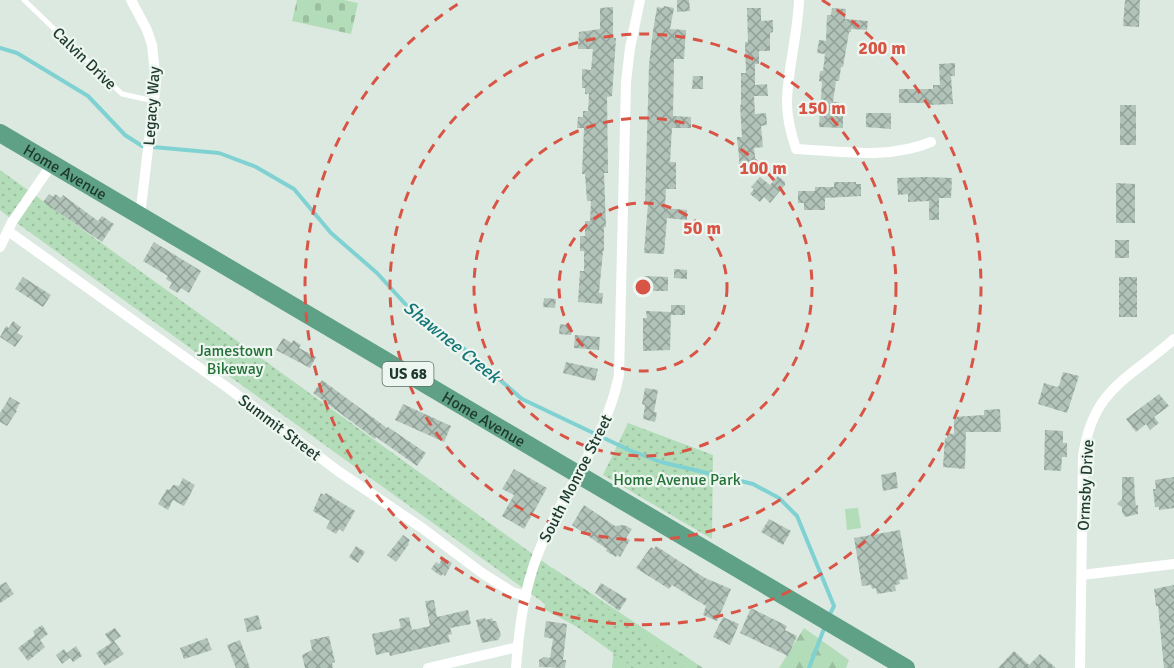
<svg xmlns="http://www.w3.org/2000/svg" width="1174" height="668" font-family="Signika,sans-serif">
  <style>
    .forest { fill: url(#forest-firs) }
    .cemetery { fill: url(#cemetery-stones) }
    .park { fill: url(#park-dots) }
    .pitch { fill: #b3dcb8 }
    .lines { fill: none; stroke-linecap: round; stroke-linejoin: round }
    .stream { stroke: #80d2d2; stroke-width: 4 }
    .building { fill: url(#building-cross-hatch) }
    .lane { stroke: #fff; stroke-width: 5 }
    .street { stroke: #fff; stroke-width: 10 }
    .primary { stroke: #5ea186; stroke-width: 18 }
    .ring { fill: none; stroke: #d85546; stroke-width: 3; stroke-dasharray: 10 8 }
    .labels { text-anchor: middle; stroke-width: 4.5; stroke-linejoin: round; paint-order: stroke }
    .shield { fill: #edf6f0; stroke: #5c7268; stroke-width: 1.5 }
    .shield-label { font-size: 15px; font-weight: bold; fill: #1e392d }
    .street-label { font-size: 16px; fill: #1e392d; stroke: #edf6f0 }
    .park-label { font-size: 16px; fill: #267138; stroke: #edf6f0 }
    .water-label { font-size: 18px; font-style: italic; fill: #167677; stroke: #edf6f0 }
    .centre { fill: #d85546; stroke: #edf6f0; stroke-width: 3 }
    .ring-label { font-size: 18px; text-anchor: middle; font-weight: bold; fill: #d85546; stroke: #edf6f0; stroke-width: 4.5; stroke-linejoin: round; paint-order: stroke }
  </style>
  <defs>
    <pattern id="forest-firs" width="22" height="20" patternUnits="userSpaceOnUse" patternTransform="scale(1.5)"><rect width="22" height="20" fill="#b3dcb8"/><path d="M5 1l3.5 6h-7zM16 11l3.5 6h-7z" fill="#9abe9e"/></pattern>
    <pattern id="cemetery-stones" width="16" height="16" patternUnits="userSpaceOnUse" patternTransform="scale(1.5)"><rect width="16" height="16" fill="#b3dcb8"/><path d="M2 7V4a2 2 0 0 1 4 0v3zM10 15v-3a2 2 0 0 1 4 0v3z" fill="#9abe9e"/></pattern>
    <pattern id="park-dots" width="8" height="8" patternUnits="userSpaceOnUse" patternTransform="scale(1.5)"><rect width="8" height="8" fill="#b3dcb8"/><path d="M2 2h.1M6 6h.1" fill="none" stroke="#9abe9e" stroke-width="1.8" stroke-linecap="round"/></pattern>
    <pattern id="building-cross-hatch" width="8" height="8" patternUnits="userSpaceOnUse" patternTransform="scale(1.5)"><rect width="8" height="8" fill="#b2c4ba"/><path d="M0 0l8 8M0 8l8-8" fill="none" stroke="#90a098"/></pattern>
  </defs>
  <rect width="100%" height="100%" fill="#dce9e1"/>
  <g class="forest">
    <polygon points="553,568 703,668 612,668 614,647 544,609"/>
    <polygon points="804,628 849,660 846,668 779,668"/>
  </g>
  <polygon class="cemetery" points="297,0 344,0 358,3 351,34 292,21"/>
  <g class="park">
    <polygon points="0,170 602,604 686,668 634,668 10,218 0,210"/>
    <polygon points="628,423 713,455 712,539 603,475"/>
  </g>
  <polygon class="pitch" points="858,508 861,528 847,530 845,509"/>
  <g class="lines">
    <g class="stream">
      <polyline points="0,48 17,53 88,96 125,135 142,146 219,153 256,167 294,189 331,233 377,273 419,319 463,348 522,399 629,450 661,462 753,484 779,498 797,516 834,606 829,616"/>
      <polyline points="809,668 825,626"/>
    </g>
  </g>
  <g class="building">
    <polygon points="677,0 689,0 690,11 677,12"/>
    <polygon points="1125,0 1140,0 1139,27 1123,26"/>
    <polygon points="664,6 674,8 670,29 686,30 684,59 674,59 673,116 691,117 691,128 672,128 670,162 676,162 676,189 666,189 665,208 687,210 687,220 667,218 664,254 644,253 648,204 645,204 649,65 653,31 657,7 663,8"/>
    <polygon points="613,7 613,38 616,38 612,96 607,97 608,173 604,173 606,227 604,227 604,251 603,251 599,293 603,293 602,304 578,302 580,271 584,271 584,251 580,251 580,236 585,236 585,221 590,221 591,201 587,201 585,174 582,174 584,128 577,128 578,117 583,117 583,111 588,111 589,94 585,94 585,88 582,88 582,69 591,70 593,49 578,49 579,32 600,29 600,8"/>
    <polygon points="747,8 761,8 761,21 773,20 773,32 770,33 770,51 759,51 759,64 755,64 755,85 767,84 768,96 754,96 755,114 766,113 767,125 761,126 763,147 754,148 756,166 740,168 737,137 742,137 740,105 741,105 741,73 746,73 745,42 748,42"/>
    <polygon points="832,8 846,9 845,19 868,21 867,30 851,29 851,32 849,32 843,67 841,67 839,81 836,81 833,102 839,102 839,115 843,115 843,128 819,127 822,82 819,81 820,71 823,71 825,54 817,53 819,40 826,41 827,15 831,15"/>
    <polygon points="955,63 955,76 951,76 953,104 928,105 928,103 899,103 899,89 933,89 933,85 940,85 939,64"/>
    <polygon points="693,76 703,76 703,89 692,89"/>
    <rect x="1120" y="105" width="16" height="40"/>
    <polygon points="866,113 891,113 891,129 866,127"/>
    <polygon points="778,176 785,182 785,185 770,203 764,197 760,202 750,194 754,189 751,187 760,177 770,185"/>
    <polygon points="926,177 952,178 951,198 939,198 939,220 929,220 929,201 908,202 908,194 898,195 897,178"/>
    <polygon points="834,182 856,182 856,184 861,184 861,196 825,198 825,210 804,210 804,203 798,203 798,191 815,191 815,187 834,187"/>
    <polygon points="1116,183 1135,184 1135,223 1116,223"/>
    <polygon points="49,194 53,197 55,194 61,198 63,195 98,221 102,216 114,224 102,242 43,202"/>
    <rect x="1115" y="240" width="14" height="18"/>
    <polygon points="154,242 201,271 189,293 181,288 178,293 169,288 172,283 166,279 168,276 143,261"/>
    <polygon points="674,269 687,270 687,279 674,278"/>
    <polygon points="644,276 668,277 668,291 644,291"/>
    <polygon points="23,277 51,295 43,307 15,289"/>
    <rect x="1119" y="277" width="18" height="40"/>
    <polygon points="544,298 556,299 555,308 543,307"/>
    <rect x="671" y="305" width="14" height="10"/>
    <polygon points="646,311 671,312 670,350 643,351 643,318 647,318"/>
    <polygon points="13,321 21,327 17,333 23,336 15,347 0,337 6,326 9,328"/>
    <polygon points="560,324 572,326 571,335 559,334"/>
    <polygon points="575,335 600,337 599,350 574,348"/>
    <polygon points="283,338 292,343 293,340 301,345 299,348 316,357 310,368 276,350"/>
    <polygon points="566,362 598,369 595,381 563,373"/>
    <polygon points="1063,372 1079,376 1067,413 1038,404 1044,383 1057,387 1059,386"/>
    <polygon points="322,380 387,428 388,427 426,453 417,466 376,437 375,439 313,393"/>
    <polygon points="645,388 658,390 654,412 657,413 655,422 643,419 645,405 642,404"/>
    <polygon points="1159,394 1169,406 1154,417 1159,423 1150,430 1146,424 1136,432 1126,419"/>
    <polygon points="10,397 20,403 16,410 17,411 7,426 0,422 0,413"/>
    <polygon points="403,404 451,426 444,442 395,420"/>
    <polygon points="1000,409 1001,432 966,432 965,469 943,467 945,438 947,438 947,433 954,434 954,417 984,415 984,410"/>
    <polygon points="1045,430 1063,431 1063,443 1067,443 1067,457 1062,457 1061,471 1044,470"/>
    <polygon points="514,469 547,488 524,529 502,516 514,495 502,489"/>
    <polygon points="896,472 898,488 883,491 881,475"/>
    <polygon points="1122,477 1134,477 1135,499 1136,505 1138,505 1138,514 1125,517 1122,512 1122,507 1117,504 1122,499"/>
    <polygon points="1174,477 1174,508 1159,510 1159,507 1155,507 1153,489 1156,489 1155,480"/>
    <polygon points="183,478 195,485 184,506 173,500 168,510 158,504 167,489 170,490 173,485 179,486"/>
    <polygon points="321,493 324,495 326,493 355,511 343,532 339,529 336,534 326,528 330,521 313,511"/>
    <polygon points="584,505 615,526 624,525 632,529 626,538 630,540 620,557 617,555 616,557 606,551 607,549 572,525"/>
    <polygon points="769,519 791,531 783,545 761,532"/>
    <polygon points="900,530 908,579 899,580 900,584 895,585 896,591 877,594 876,588 872,589 871,585 862,586 854,538"/>
    <polygon points="403,535 410,540 408,543 409,544 396,562 387,555"/>
    <polygon points="356,546 365,552 358,563 349,557"/>
    <polygon points="656,546 705,578 731,589 717,621 703,615 706,606 672,585 669,589 636,568 651,547 654,549"/>
    <polygon points="443,557 452,563 445,576 443,574 441,576 431,569 436,562 439,564"/>
    <polygon points="6,582 14,594 0,603 0,585"/>
    <polygon points="601,583 627,599 619,611 595,593"/>
    <polygon points="1174,585 1174,668 1164,668 1158,606 1156,606 1154,589"/>
    <polygon points="434,600 437,617 468,610 471,624 450,628 452,634 448,635 450,642 390,656 389,652 376,655 372,634 401,628 399,619 409,617 412,630 430,626 425,601"/>
    <polygon points="751,608 787,626 785,630 797,636 788,656 740,633"/>
    <polygon points="258,615 262,629 247,632 244,619"/>
    <polygon points="723,617 739,624 730,645 713,637"/>
    <polygon points="485,618 486,620 492,618 493,621 496,621 501,635 498,640 482,643 476,620"/>
    <polygon points="546,621 567,624 563,660 566,660 565,668 539,667 539,660 544,657 550,658 553,639 544,637"/>
    <polygon points="42,625 48,634 40,640 45,647 28,661 18,648 35,635 33,631"/>
    <polygon points="115,628 121,636 114,641 124,654 105,666 96,653 111,643 105,634"/>
    <polygon points="329,636 335,662 332,663 333,668 305,668 302,655 312,650 310,640"/>
    <polygon points="207,638 212,650 184,659 180,648"/>
    <polygon points="240,640 250,668 236,668 227,645"/>
    <polygon points="76,646 82,656 73,662 67,653 70,658 62,664 56,655 64,649 67,653"/>
    <polygon points="1014,651 1029,665 1040,654 1056,668 998,668"/>
  </g>
  <g class="lines">
    <polyline class="lane" points="24,0 122,94 154,101"/>
    <g class="street">
      <polyline points="131,0 147,30 152,45 156,82 140,216"/>
      <path d="M 799,0 C 798,34 787,71 787,103 C 787,119 791,134 796,149 C 841,151 887,160 931,142"/>
      <polyline points="8,231 228,388 338,471 422,528 482,573 512,592 526,596"/>
      <polyline points="0,247 12,222 52,164"/>
      <polyline points="1082,575 1174,564"/>
      <polyline points="428,668 518,647"/>
      <path d="M 516,668 C 519,628 524,588 539,551 C 563,490 606,441 619,375 L 626,82 L 630,48 L 640,0"/>
      <path d="M 1080,668 L 1083,456 C 1093,388 1129,379 1174,339"/>
    </g>
    <path class="primary" id="s1" d="M 0,133 L 906,668"/>
  </g>
  <g class="ring">
    <circle cx="643" cy="287" r="84"/>
    <circle cx="643" cy="287" r="169"/>
    <circle cx="643" cy="287" r="253"/>
    <path d="M822 0A338 338 0 1 1 464 0"/>
  </g>
  <g class="labels">
    <rect class="shield" x="382.5" y="362" width="51" height="24" rx="4.5"/>
    <g class="shield-label">
      <text x="408" y="379">US 68</text>
    </g>
    <g class="street-label">
      <text transform="translate(85 58) rotate(44)" y="6">Calvin Drive</text>
      <text transform="translate(151 106) rotate(-86)" y="6">Legacy Way</text>
      <text dy="6" stroke="none"><textPath href="#s1" startOffset="76">Home Avenue</textPath></text>
      <text dy="6" stroke="none"><textPath href="#s1" startOffset="562">Home Avenue</textPath></text>
      <text transform="translate(280 427) rotate(37)" y="6">Summit Street</text>
      <text transform="translate(575 478) rotate(-63)" y="6">South Monroe Street</text>
      <text transform="translate(1085 485) rotate(-87)" y="6">Ormsby Drive</text>
    </g>
    <g class="park-label">
      <text x="235" y="356">Jamestown<tspan x="235" dy="18">Bikeway</tspan></text>
      <text x="677" y="485">Home Avenue Park</text>
    </g>
    <g class="water-label">
      <text transform="translate(452 342) rotate(39)" y="6">Shawnee Creek</text>
    </g>
  </g>
  <circle cx="643" cy="287" r="9" class="centre"/>
  <g class="ring-label">
    <text x="882" y="54">200 m</text>
    <text x="822" y="114">150 m</text>
    <text x="763" y="174">100 m</text>
    <text x="702" y="234">50 m</text>
  </g>
</svg>
